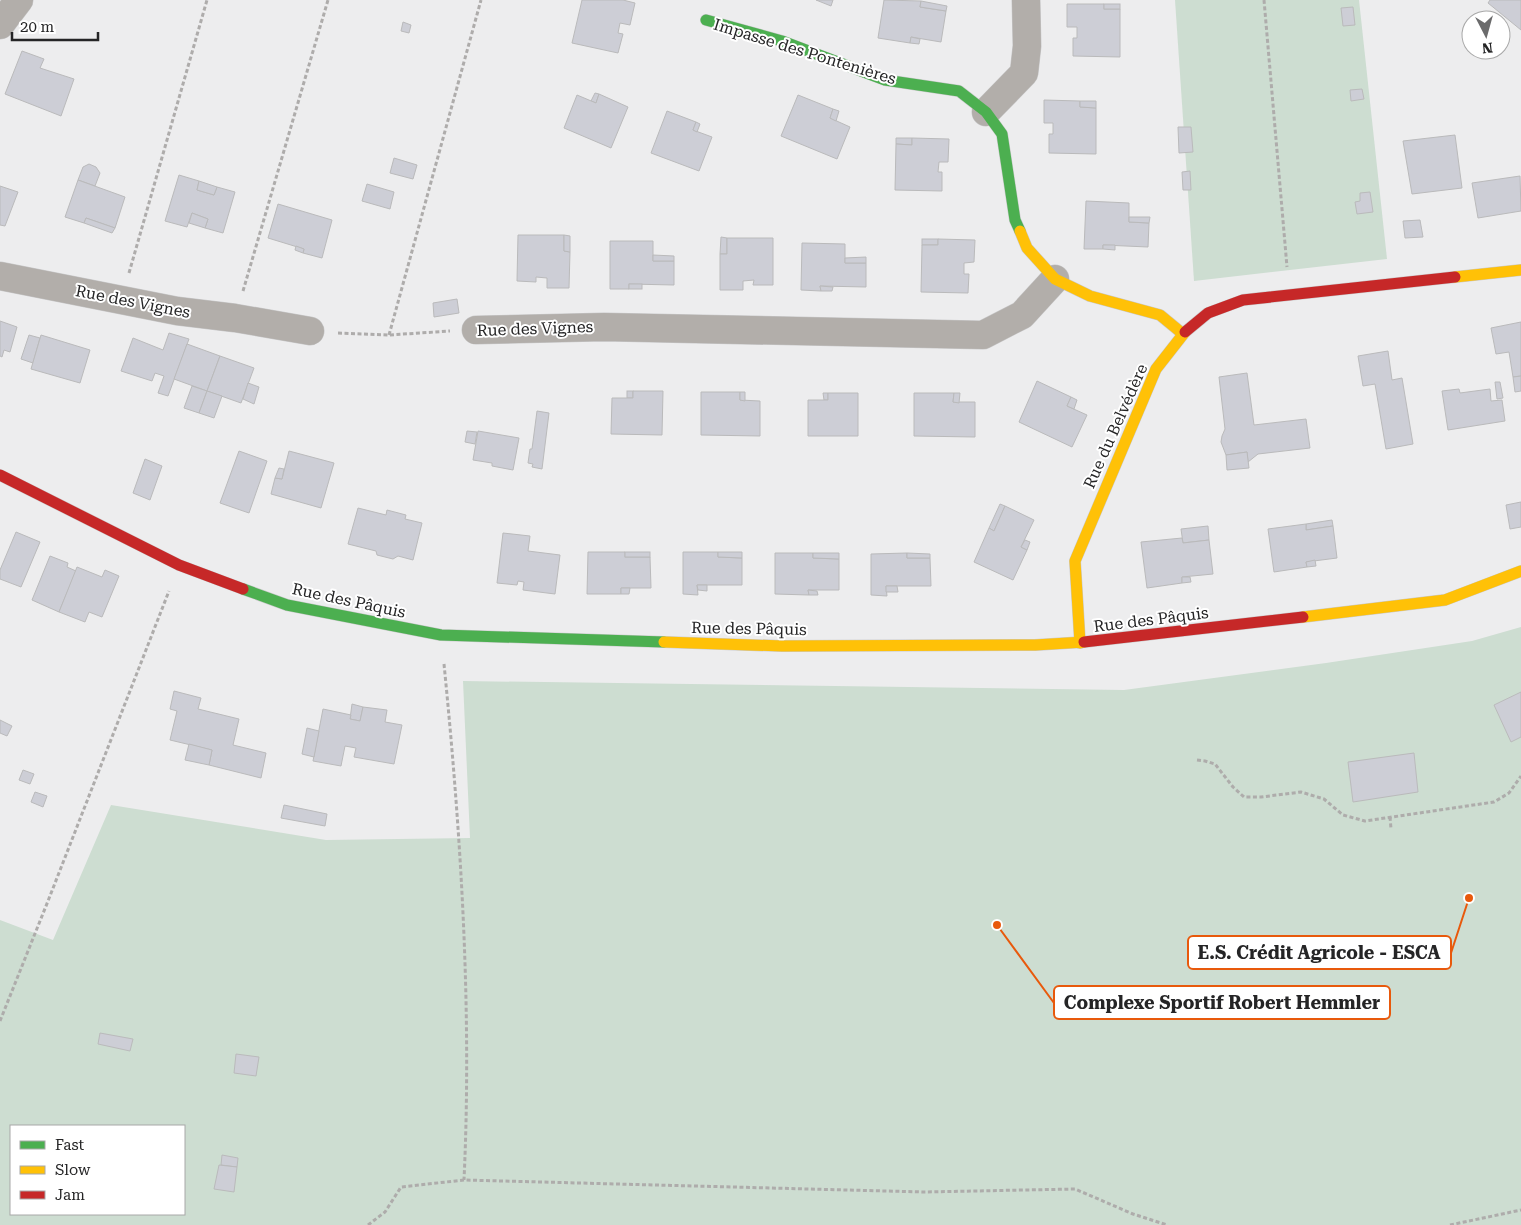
<svg xmlns="http://www.w3.org/2000/svg" width="1521" height="1225" font-family="'Roboto Serif',serif">
  <style>
    .green { fill: #cdddd1; fill-rule: evenodd }
    .building { fill: #cdced6; stroke: #bababb }
    .lines { fill: none; stroke-linecap: round; stroke-linejoin: round }
    .street-casing { stroke: #c9c9ca; stroke-width: 29 }
    .fast-casing { stroke: #c9c9ca; stroke-width: 12 }
    .slow-casing { stroke: #c9c9ca; stroke-width: 12 }
    .jam-casing { stroke: #c9c9ca; stroke-width: 12 }
    .path { stroke: #aeacab; stroke-width: 3; stroke-dasharray: 4 2.5; stroke-linecap: butt }
    .street { stroke: #b2aeaa; stroke-width: 28 }
    .fast { stroke: #4caf50; stroke-width: 11 }
    .slow { stroke: #ffc107; stroke-width: 11 }
    .jam { stroke: #c62828; stroke-width: 11 }
    .labels { text-anchor: middle; stroke-width: 4; stroke-linejoin: round; paint-order: stroke }
    .street-label { font-size: 16px; fill: #252526; stroke: #fff }
    .leader { fill: none; stroke: #e8590c; stroke-width: 2 }
    .callout-dot { fill: #e8590c; stroke: #fff; stroke-width: 2 }
    .callout { fill: #fff; stroke: #e8590c; stroke-width: 2 }
    .callout-label { font-size: 18px; text-anchor: middle; font-weight: bold; fill: #252526 }
  </style>
  <rect width="100%" height="100%" fill="#ededee"/>
  <g class="green">
    <polygon points="1175,0 1359,0 1387,259 1194,281"/>
    <path d="M 1521,627 L 1521,1225 L 0,1225 L 0,920 L 53,940 L 111,805 L 326,840 L 470,838 L 463,681 L 1124,690 L 1326,663 L 1472,641 ZM 11,1126 L 184,1126 L 184,1214 L 11,1214 Z"/>
  </g>
  <g class="building">
    <polygon points="582,0 623,0 635,3 630,25 620,23 618,33 623,34 618,53 572,43"/>
    <polygon points="816,0 833,0 831,6"/>
    <polygon points="884,0 921,1 920,7 946,11 941,42 911,37 910,43 878,38"/>
    <polygon points="1490,0 1521,0 1521,30 1488,3"/>
    <polygon points="921,1 947,6 946,11 920,7"/>
    <polygon points="1067,4 1104,4 1104,9 1120,9 1120,57 1073,56 1073,38 1077,38 1077,27 1067,27"/>
    <rect x="1104" y="4" width="16" height="5"/>
    <polygon points="1353,7 1355,25 1343,26 1341,8"/>
    <polygon points="403,22 411,25 409,33 401,31"/>
    <polygon points="911,37 920,39 919,44 910,43"/>
    <polygon points="22,51 44,59 40,68 74,79 61,116 5,94"/>
    <polygon points="1362,89 1364,99 1351,101 1350,90"/>
    <polygon points="595,93 599,94 596,103 591,101"/>
    <polygon points="599,94 628,107 611,148 564,128 577,95 596,103"/>
    <polygon points="798,95 833,109 830,118 850,127 837,159 781,136"/>
    <polygon points="1044,100 1080,101 1080,107 1096,108 1096,154 1049,153 1049,134 1053,134 1053,123 1044,123"/>
    <polygon points="1080,101 1096,101 1096,108 1080,107"/>
    <polygon points="833,109 839,111 836,121 830,118"/>
    <polygon points="667,111 696,122 693,130 712,137 699,171 651,153"/>
    <polygon points="696,122 700,124 697,132 693,130"/>
    <polygon points="1178,127 1191,127 1193,152 1179,153"/>
    <polygon points="1455,135 1462,188 1412,194 1403,141"/>
    <polygon points="896,138 912,138 912,145 896,144"/>
    <polygon points="912,138 949,139 948,162 939,162 938,172 942,172 942,191 895,190 896,144 912,145"/>
    <polygon points="394,158 417,165 413,179 390,173"/>
    <polygon points="89,164 96,167 100,173 95,186 78,180 83,167"/>
    <polygon points="1190,171 1191,190 1183,190 1182,172"/>
    <polygon points="179,175 199,181 197,190 214,195 217,187 235,192 223,233 205,228 208,219 192,213 187,227 165,221"/>
    <polygon points="1520,176 1521,211 1478,218 1472,183"/>
    <polygon points="78,180 125,197 115,228 86,218 84,223 65,217"/>
    <polygon points="199,181 217,187 214,195 197,190"/>
    <polygon points="367,184 394,192 390,209 362,201"/>
    <polygon points="0,186 18,192 5,226 0,225"/>
    <polygon points="1370,192 1373,212 1357,214 1355,202 1360,201 1360,193"/>
    <polygon points="1086,201 1129,203 1129,222 1149,223 1148,247 1103,245 1103,249 1084,249"/>
    <polygon points="278,204 332,220 322,258 303,253 304,249 268,238"/>
    <polygon points="192,213 208,219 205,228 189,223"/>
    <polygon points="1129,217 1150,217 1149,223 1129,222"/>
    <polygon points="86,218 115,228 112,233 84,223"/>
    <polygon points="1420,220 1423,237 1405,238 1403,221"/>
    <polygon points="518,235 564,235 564,251 570,252 569,288 547,288 547,278 536,277 536,282 517,281"/>
    <polygon points="564,235 570,236 570,252 564,251"/>
    <polygon points="721,237 727,238 727,254 720,254"/>
    <polygon points="727,238 773,238 773,285 753,285 754,280 743,281 743,290 720,290 720,254 727,254"/>
    <rect x="922" y="239" width="16" height="6"/>
    <polygon points="938,239 975,240 974,262 964,263 964,274 969,274 968,293 921,292 922,245 938,245"/>
    <polygon points="610,241 653,241 653,261 674,261 674,285 629,284 629,289 610,289"/>
    <polygon points="802,243 845,244 845,263 866,263 866,287 820,286 821,291 801,290"/>
    <polygon points="1103,245 1115,245 1115,250 1103,249"/>
    <polygon points="296,246 304,249 303,253 295,250"/>
    <polygon points="653,255 674,256 674,261 653,261"/>
    <polygon points="866,257 866,263 845,263 845,258"/>
    <rect x="629" y="284" width="13" height="5"/>
    <polygon points="820,286 833,287 832,291 821,291"/>
    <polygon points="457,299 459,313 434,317 433,303"/>
    <polygon points="0,321 17,327 10,352 4,350 2,357 0,356"/>
    <polygon points="1521,322 1521,376 1513,377 1509,352 1496,354 1491,328"/>
    <polygon points="169,333 189,339 168,396 158,393 164,376 155,373 152,381 121,371 133,338 163,350"/>
    <polygon points="29,335 40,338 33,363 21,359"/>
    <polygon points="41,335 90,350 80,383 31,369"/>
    <polygon points="187,344 220,356 207,391 174,379"/>
    <polygon points="1388,351 1392,380 1402,378 1413,444 1386,449 1375,384 1363,386 1358,356"/>
    <polygon points="220,356 254,368 241,403 207,391"/>
    <polygon points="1247,373 1254,425 1306,419 1310,448 1258,454 1248,462 1247,452 1226,455 1221,442 1222,436 1225,429 1219,377"/>
    <polygon points="1521,376 1521,391 1515,392 1513,377"/>
    <polygon points="1037,381 1071,397 1067,406 1087,415 1072,447 1019,422"/>
    <polygon points="1495,382 1500,382 1503,398 1497,399"/>
    <polygon points="248,383 259,387 254,404 243,399"/>
    <polygon points="192,386 207,391 199,413 184,408"/>
    <polygon points="1459,389 1460,393 1490,389 1491,401 1502,400 1505,421 1448,430 1442,391"/>
    <polygon points="207,391 222,396 214,418 199,413"/>
    <rect x="627" y="391" width="6" height="7"/>
    <polygon points="633,391 663,391 662,435 611,434 612,398 633,398"/>
    <polygon points="701,392 740,392 740,400 760,401 760,436 701,435"/>
    <polygon points="740,392 745,392 745,401 740,400"/>
    <polygon points="823,393 828,393 828,400 824,400"/>
    <polygon points="828,393 858,393 858,436 808,436 808,400 828,400"/>
    <polygon points="914,393 954,393 953,402 975,402 975,437 914,436"/>
    <polygon points="954,393 960,393 959,403 953,402"/>
    <polygon points="1071,397 1077,400 1074,409 1067,406"/>
    <polygon points="537,411 549,413 542,469 532,467 533,464 528,463 530,449 532,449"/>
    <polygon points="467,431 477,432 475,444 465,442"/>
    <polygon points="478,431 519,438 513,470 492,466 492,463 473,460"/>
    <polygon points="239,451 267,461 249,513 220,503"/>
    <polygon points="289,451 334,463 321,508 271,494 275,478 282,479"/>
    <polygon points="1247,452 1249,468 1227,470 1226,455"/>
    <polygon points="145,459 162,466 150,500 133,493"/>
    <polygon points="279,468 284,469 282,479 275,478"/>
    <polygon points="1521,502 1521,527 1510,529 1506,505"/>
    <polygon points="1000,504 1005,506 994,531 989,528"/>
    <polygon points="1005,506 1034,520 1021,547 1027,550 1013,580 974,562 989,528 994,531"/>
    <polygon points="358,508 386,515 387,510 406,515 405,519 422,523 413,560 398,556 393,559 377,555 376,551 348,544"/>
    <polygon points="1332,520 1333,526 1306,530 1306,524"/>
    <polygon points="1306,524 1306,530 1333,526 1337,558 1306,562 1307,567 1274,572 1268,529"/>
    <polygon points="1208,526 1209,540 1183,543 1181,529"/>
    <polygon points="16,532 40,542 21,587 0,579 0,570"/>
    <polygon points="503,533 530,536 528,551 560,555 555,594 523,590 524,582 518,581 517,585 497,583"/>
    <polygon points="1182,538 1183,543 1209,540 1213,574 1182,577 1182,583 1147,588 1141,542"/>
    <polygon points="1025,540 1030,542 1027,550 1021,547"/>
    <polygon points="588,552 625,552 625,557 650,557 651,588 621,588 621,594 587,594"/>
    <rect x="625" y="552" width="25" height="5"/>
    <polygon points="683,552 718,552 718,557 742,558 742,585 697,585 698,595 683,594"/>
    <polygon points="718,552 742,552 742,558 718,557"/>
    <polygon points="775,553 813,553 813,558 839,559 839,590 808,590 809,595 775,594"/>
    <polygon points="813,553 839,553 839,559 813,558"/>
    <polygon points="907,553 907,558 930,558 931,586 886,586 887,596 871,595 871,554"/>
    <polygon points="907,553 930,554 930,558 907,558"/>
    <polygon points="50,556 68,563 67,567 76,571 59,612 32,600"/>
    <polygon points="1315,560 1316,566 1307,567 1306,562"/>
    <polygon points="77,567 102,577 105,570 119,576 102,617 89,612 85,622 59,612"/>
    <polygon points="1182,577 1190,577 1191,582 1182,583"/>
    <polygon points="697,585 707,585 707,591 698,590"/>
    <polygon points="886,586 897,586 898,592 886,592"/>
    <polygon points="621,588 630,588 629,594 621,594"/>
    <polygon points="808,590 817,591 818,595 809,595"/>
    <polygon points="174,691 201,698 198,709 239,719 233,745 266,753 261,778 209,765 212,750 170,740 177,711 170,709"/>
    <polygon points="1521,692 1521,737 1511,742 1494,705"/>
    <polygon points="352,704 363,707 360,721 350,719"/>
    <polygon points="363,707 387,710 385,722 402,725 394,764 354,757 356,748 345,746 341,766 313,761 323,709 351,715 350,719 360,721"/>
    <polygon points="0,720 12,726 7,736 0,733"/>
    <polygon points="307,728 319,731 314,757 302,754"/>
    <polygon points="189,744 212,750 209,765 185,760"/>
    <polygon points="1414,753 1418,792 1353,802 1348,762"/>
    <polygon points="23,770 34,774 30,784 19,780"/>
    <polygon points="35,792 47,796 43,807 31,802"/>
    <polygon points="284,805 327,814 325,826 281,818"/>
    <polygon points="100,1033 133,1039 130,1051 98,1044"/>
    <polygon points="236,1054 259,1057 256,1076 234,1073"/>
    <polygon points="222,1155 238,1158 237,1167 221,1165"/>
    <polygon points="219,1165 237,1167 234,1192 214,1189"/>
  </g>
  <g class="lines">
    <defs>
      <g id="street">
        <polyline points="0,25 19,0"/>
        <polyline points="986,112 1024,73 1027,46 1026,0"/>
        <polyline points="0,276 177,311 235,318 310,331"/>
        <polyline points="476,330 604,327 983,335 1022,315 1055,279"/>
      </g>
      <g id="fast">
        <polyline points="706,20 782,41 885,80 959,91 986,112 1002,134 1015,220 1020,231"/>
        <polyline points="243,589 287,605 441,635 664,642"/>
      </g>
      <g id="slow">
        <polyline points="1020,231 1027,248 1055,279 1090,296 1160,315 1183,334"/>
        <polyline points="1455,277 1521,270"/>
        <polyline points="1303,617 1445,600 1521,571"/>
        <polyline points="664,642 782,646 1035,645 1084,642"/>
        <polyline points="1080,643 1075,561 1156,369 1185,332"/>
      </g>
      <g id="jam">
        <polyline points="1185,332 1208,313 1243,300 1455,277"/>
        <polyline points="0,475 179,565 243,589"/>
        <polyline points="1084,642 1303,617"/>
      </g>
    </defs>
    <use href="#street" class="street-casing"/>
    <use href="#fast" class="fast-casing"/>
    <use href="#slow" class="slow-casing"/>
    <use href="#jam" class="jam-casing"/>
    <g class="path">
      <polyline points="1264,0 1287,267"/>
      <polyline points="129,273 207,0"/>
      <polyline points="243,291 328,0"/>
      <polyline points="338,333 389,335 450,331"/>
      <polyline points="389,335 481,0"/>
      <path d="M 444,664 C 461,835 472,1008 464,1180"/>
      <polyline points="1197,760 1205,761 1215,764 1233,787 1244,797 1261,797 1301,792 1324,799 1343,815 1365,821 1494,802 1509,793 1521,776"/>
      <polyline points="1390,817 1391,829"/>
      <polyline points="0,1021 48,901 169,591"/>
      <polyline points="368,1225 385,1212 401,1187 464,1180 924,1192 1075,1189 1133,1214 1167,1225"/>
      <polyline points="1450,1225 1521,1210"/>
    </g>
    <use href="#street" class="street"/>
    <use href="#fast" class="fast"/>
    <use href="#slow" class="slow"/>
    <use href="#jam" class="jam"/>
  </g>
  <g class="labels">
    <g class="street-label">
      <text transform="translate(805 51) rotate(17)" y="6">Impasse des Pontenières</text>
      <text transform="translate(133 301) rotate(11)" y="6">Rue des Vignes</text>
      <text transform="translate(535 328) rotate(-2)" y="6">Rue des Vignes</text>
      <text transform="translate(1115 426) rotate(-66)" y="6">Rue du Belvédère</text>
      <text transform="translate(349 600) rotate(12)" y="6">Rue des Pâquis</text>
      <text transform="translate(1151 619) rotate(-7)" y="6">Rue des Pâquis</text>
      <text transform="translate(749 628) rotate(1)" y="6">Rue des Pâquis</text>
    </g>
  </g>
  <path class="leader" d="M1469 898L1451 953M997 925L1054 1003"/>
  <g class="callout-dot">
    <circle cx="1469" cy="898" r="5"/>
    <circle cx="997" cy="925" r="5"/>
  </g>
  <g class="callout">
    <rect x="1188" y="936" width="263" height="33" rx="5"/>
    <rect x="1054" y="986" width="336" height="33" rx="5"/>
  </g>
  <g class="callout-label">
    <text x="1319" y="959">E.S. Crédit Agricole - ESCA</text>
    <text x="1222" y="1009">Complexe Sportif Robert Hemmler</text>
  </g>
  <rect x="10" y="1125" width="175" height="90" fill="#ffffff" stroke="#a8a8a8"/>
  <rect x="20" y="1141" width="25" height="8" fill="#4caf50" stroke="#a8a8a8"/>
  <text x="55" y="1150" font-size="15" fill="#252526">Fast</text>
  <rect x="20" y="1166" width="25" height="8" fill="#ffc107" stroke="#a8a8a8"/>
  <text x="55" y="1175" font-size="15" fill="#252526">Slow</text>
  <rect x="20" y="1191" width="25" height="8" fill="#c62828" stroke="#a8a8a8"/>
  <text x="55" y="1200" font-size="15" fill="#252526">Jam</text>
  <g transform="translate(1486 35) rotate(174)"><circle r="24" fill="#ffffff" stroke="#a8a8a8"/>
  <path d="M0-4L9 19L0 12L-9 19Z" fill="#6b6b6c"/>
  <text y="-8" font-size="14" font-weight="bold" text-anchor="middle" fill="#252526">N</text>
  </g>
  <path d="M12 32v8h86v-8" fill="none" stroke="#252526" stroke-width="2.5"/>
  <text x="20" y="32" font-size="15" fill="#252526" stroke="#ffffff" stroke-width="4" paint-order="stroke">20 m</text>
</svg>
